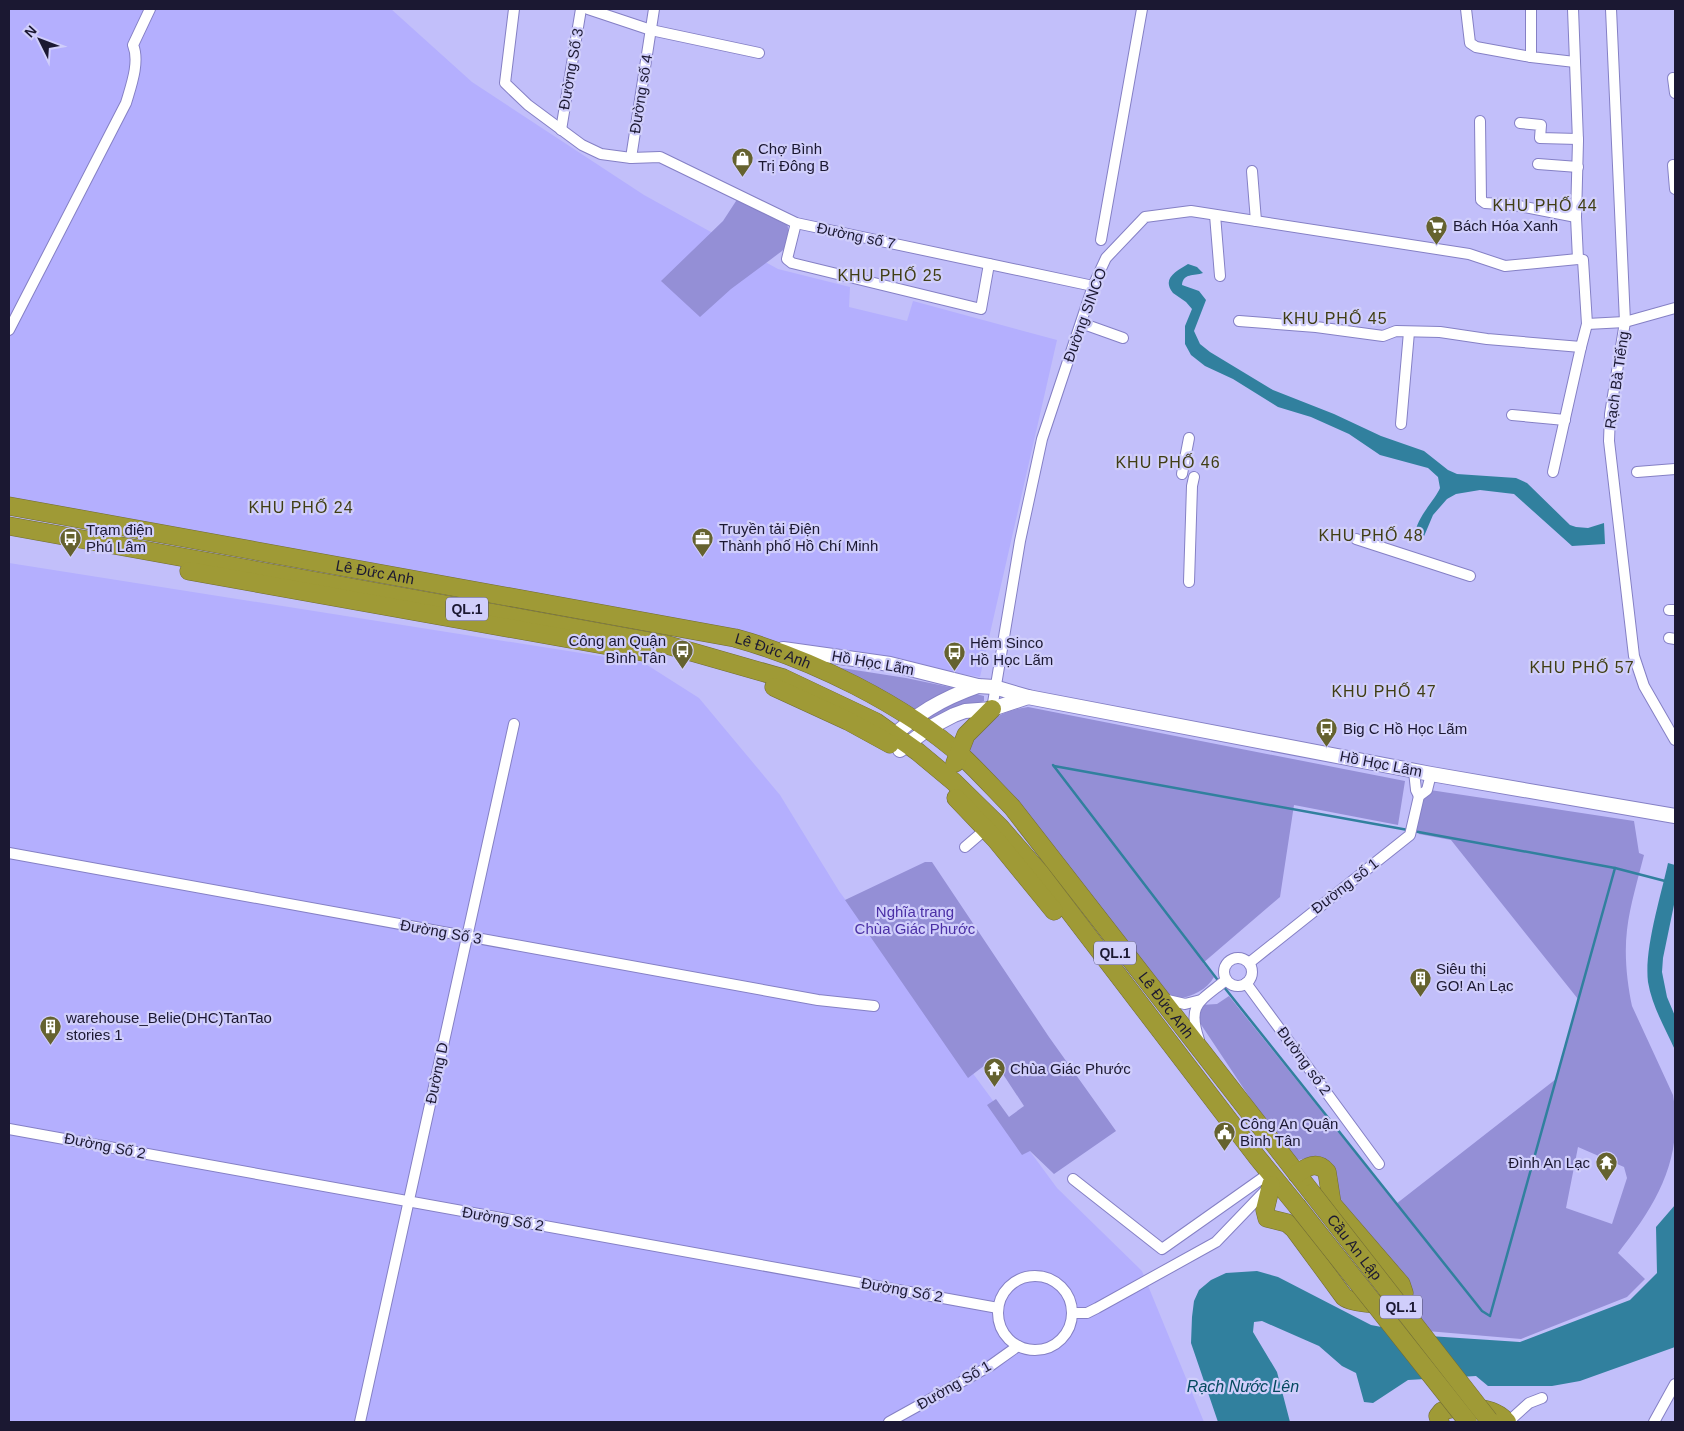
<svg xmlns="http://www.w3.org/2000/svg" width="1684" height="1431" font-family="Arial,sans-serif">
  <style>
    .built { fill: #b4affe }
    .green { fill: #948fd6; fill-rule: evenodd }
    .water { fill: #31809e }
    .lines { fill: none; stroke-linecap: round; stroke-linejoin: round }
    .stream { stroke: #31809e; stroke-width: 2.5 }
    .street-casing { stroke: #8580c5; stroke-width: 12 }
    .secondary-casing { stroke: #8580c5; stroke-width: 16 }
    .highway-casing { stroke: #716c35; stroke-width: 19 }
    .street { stroke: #fff; stroke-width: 10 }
    .secondary { stroke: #fff; stroke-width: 14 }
    .highway { stroke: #9f9a36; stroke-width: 18 }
    .highway-bridge-casing { stroke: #716c35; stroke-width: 19; stroke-linecap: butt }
    .highway-bridge { stroke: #9f9a36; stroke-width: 18 }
    .labels { text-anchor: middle; stroke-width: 4.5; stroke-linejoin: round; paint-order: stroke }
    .shield { fill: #d0cefb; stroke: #514f6e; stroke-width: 1 }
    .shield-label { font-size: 14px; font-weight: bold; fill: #1b1832 }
    .street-label { font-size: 15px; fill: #1b1832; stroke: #d0cefb }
    .poi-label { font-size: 15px; fill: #1b1832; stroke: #d0cefb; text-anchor: start }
    .park-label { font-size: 15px; fill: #4b30a6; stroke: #d0cefb }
    .neighbourhood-label { font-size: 16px; letter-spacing: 1px; fill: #403e14; stroke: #d0cefb }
    .water-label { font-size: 16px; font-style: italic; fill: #04495f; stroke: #d0cefb }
  </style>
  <rect width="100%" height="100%" fill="#c2bffa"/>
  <g class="built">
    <polygon points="9,9 391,9 472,82 644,195 778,269 850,287 849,307 907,321 913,301 1057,340 980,677 681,625 9,500"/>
    <polygon points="9,563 644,663 699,698 780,795 839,891 1057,1188 1142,1271 1204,1422 9,1422"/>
  </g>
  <g class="green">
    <polygon points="738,198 787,222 789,234 787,245 782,251 731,289 700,317 661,281 723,221"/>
    <polygon points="829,666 906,678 954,688 909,714"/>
    <polygon points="976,694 984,696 984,701 927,722 925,715 947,701"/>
    <path d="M 1028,707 L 1405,781 L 1398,825 L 1294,805 L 1280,897 L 1203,963 L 1214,977 C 1207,990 1192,996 1178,999 L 1164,991 L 966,751 C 973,726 1003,710 1028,707 Z"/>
    <path d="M 1430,790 L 1634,821 L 1639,853 L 1644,855 C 1638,879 1630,905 1627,930 C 1624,955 1627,982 1632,1006 L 1673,1095 C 1684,1159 1656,1205 1618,1253 L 1645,1279 L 1627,1297 L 1521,1339 L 1427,1331 L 1344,1213 L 1330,1166 L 1311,1157 L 1299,1160 L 1288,1155 L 1196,1017 L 1201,1005 L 1217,1004 L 1229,996 L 1396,1204 L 1556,1079 L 1578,999 L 1451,840 L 1419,834 L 1415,826 L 1422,796 ZM 1578,1147 L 1624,1167 L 1627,1178 L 1612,1224 L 1566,1208 Z"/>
    <polygon points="925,862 932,862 1049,1037 1116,1131 1054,1174 1030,1151 1022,1155 987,1105 996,1099 1009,1117 1024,1106 993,1059 968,1078 845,900"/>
  </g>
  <g class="water">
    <path d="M 1188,264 L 1197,267 L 1203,273 C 1194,276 1183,273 1182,285 L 1199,291 L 1206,300 L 1194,331 L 1200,344 L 1210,352 L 1273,390 L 1334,414 L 1381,436 L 1424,451 L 1448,470 L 1457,474 L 1516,478 L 1527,483 L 1570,525 L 1576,527 L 1588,528 L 1604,523 L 1605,544 L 1572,546 L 1514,494 L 1480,490 L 1456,494 L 1447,499 L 1433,515 L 1422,541 L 1418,542 C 1407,527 1435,501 1440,488 L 1438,477 L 1428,468 L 1380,455 L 1349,434 L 1311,417 L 1278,407 L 1233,379 L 1205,366 L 1191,355 L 1185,344 L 1185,326 L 1192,309 L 1186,302 L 1173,293 C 1161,278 1177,271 1188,264 Z"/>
    <path d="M 1668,863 L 1675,865 L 1675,900 L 1663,958 L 1662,972 L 1667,997 L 1675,1016 L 1675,1050 C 1665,1028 1652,1006 1648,982 C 1644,949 1661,896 1668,863 Z"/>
    <polygon points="1675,1205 1675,1347 1580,1381 1552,1386 1488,1386 1476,1376 1408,1380 1373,1403 1364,1402 1356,1373 1342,1366 1319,1346 1262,1321 1254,1322 1253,1332 1277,1372 1290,1422 1218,1422 1191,1343 1192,1317 1194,1301 1199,1290 1211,1280 1226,1273 1257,1271 1278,1277 1371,1325 1429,1336 1520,1342 1630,1300 1657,1273 1656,1227"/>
  </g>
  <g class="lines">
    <g class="stream">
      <polyline points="1053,765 1220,983"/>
      <polyline points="1054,766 1408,830"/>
      <polyline points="1413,831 1615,868 1665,881"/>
      <polyline points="1224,987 1482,1311 1490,1316 1615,868"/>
    </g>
    <defs>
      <g id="street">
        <polyline points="514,9 505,83 528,105 582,145 601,154 631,158 660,157 796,223 1093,286"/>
        <polyline points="588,9 651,30 759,53"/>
        <polyline points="1466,9 1470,43 1476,47 1531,57"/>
        <polyline points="1531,9 1531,57 1575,62"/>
        <polyline points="1573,9 1578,141 1576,217 1578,259"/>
        <polyline points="1611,9 1625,322 1610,414 1609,441 1634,656 1644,686 1675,740"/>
        <polyline points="1673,78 1675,93"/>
        <polyline points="1480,121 1481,200 1485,203 1514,205 1576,217"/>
        <polyline points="1520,123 1541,125 1540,138 1578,139"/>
        <polyline points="561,130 581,9"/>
        <polyline points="631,158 654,9"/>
        <polyline points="1538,164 1578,167"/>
        <polyline points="1673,165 1675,189"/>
        <polyline points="1252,171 1256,221"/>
        <polyline points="1215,215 1220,276"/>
        <polyline points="796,223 787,259 792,263 981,309 989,264"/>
        <polyline points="1101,240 1142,9"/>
        <polyline points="1239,321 1316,327 1383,336 1396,331 1440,332 1487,339 1581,347 1587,324 1583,260 1578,259"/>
        <polyline points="1081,323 1123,338"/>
        <polyline points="1587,324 1625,322 1675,308"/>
        <path d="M 9,330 L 126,103 C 131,86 140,62 133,45 L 150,9"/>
        <polyline points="1512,415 1565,420"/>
        <polyline points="1401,424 1409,332"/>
        <polyline points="1553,472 1581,347"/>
        <polyline points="1637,472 1675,469"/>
        <polyline points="1182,474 1189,438"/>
        <polyline points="1356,539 1470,576"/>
        <polyline points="1189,582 1192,486 1194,477"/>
        <polyline points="1669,610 1675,610"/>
        <polyline points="1669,638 1675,639"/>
        <polyline points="992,709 1020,541 1042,439 1093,286 1106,258 1145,217 1191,211 1469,254 1505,266 1578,259"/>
        <polyline points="1414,771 1416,790 1419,796"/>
        <polyline points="965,847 986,829"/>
        <polyline points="9,853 818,1000 874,1006"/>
        <circle cx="1238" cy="972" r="14"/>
        <polyline points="1249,963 1410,835 1419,796 1427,790 1431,774"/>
        <polyline points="1246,983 1379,1164"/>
        <polyline points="1163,999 1185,1004 1201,1000"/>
        <path d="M 1199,1040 C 1187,1004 1199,1002 1226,980"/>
        <polyline points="9,1129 998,1308"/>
        <polyline points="1073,1179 1162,1249 1271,1172"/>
        <circle cx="1035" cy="1313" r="37"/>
        <polyline points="1072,1313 1087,1313 1097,1308 1216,1242 1267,1189"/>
        <polyline points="360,1422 514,724"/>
        <polyline points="889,1422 990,1366 1018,1346"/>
        <polyline points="1508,1422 1529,1403 1542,1398"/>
        <polyline points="1654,1422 1675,1384"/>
      </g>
      <g id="secondary">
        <polyline points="783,649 890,664 978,686 994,687 1028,697 1431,774 1675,816"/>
        <path d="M 888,741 C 916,714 941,699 978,686"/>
        <polyline points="900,750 929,728 954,715 965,711 992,709 1028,697"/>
      </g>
      <g id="highway">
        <path id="s1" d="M 9,506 L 735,638 C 811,659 904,704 964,758 C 981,774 996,791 1012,807 L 1312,1193"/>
        <polyline points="9,526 664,644 783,678 876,722 918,752 954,782 1000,827 1040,873 1257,1157 1297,1206"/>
        <polyline points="189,571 643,652"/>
        <polyline points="774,687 848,721 890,744"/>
        <polyline points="955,763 966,735 992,709"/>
        <polyline points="956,798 996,840 1054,911"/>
        <path d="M 1271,1185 L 1265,1210 L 1267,1218 L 1287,1223 L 1294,1229 L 1344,1297 C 1353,1304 1390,1306 1400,1301 L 1404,1293 L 1401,1284 L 1332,1204 L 1327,1172 C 1318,1161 1307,1166 1297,1174"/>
        <path d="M 1440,1422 L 1438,1416 L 1442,1411 C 1461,1405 1493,1405 1507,1422"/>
      </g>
    </defs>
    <use href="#street" class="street-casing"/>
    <use href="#secondary" class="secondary-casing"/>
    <use href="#highway" class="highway-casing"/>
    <use href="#street" class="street"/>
    <use href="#secondary" class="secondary"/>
    <use href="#highway" class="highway"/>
    <defs>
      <g id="highway-bridge">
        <path id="s2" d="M 1312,1193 L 1489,1420"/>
        <polyline points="1297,1206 1468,1422"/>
      </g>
    </defs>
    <use href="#highway-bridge" class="highway-bridge-casing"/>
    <use href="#highway-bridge" class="highway-bridge"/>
  </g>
  <defs>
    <symbol id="shop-pin" viewBox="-11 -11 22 30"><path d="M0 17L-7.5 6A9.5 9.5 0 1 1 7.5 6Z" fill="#65622f" stroke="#d0cefb"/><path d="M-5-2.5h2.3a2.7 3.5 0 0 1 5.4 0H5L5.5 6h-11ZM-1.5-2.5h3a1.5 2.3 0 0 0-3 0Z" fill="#fff"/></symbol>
    <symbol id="supermarket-pin" viewBox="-11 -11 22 30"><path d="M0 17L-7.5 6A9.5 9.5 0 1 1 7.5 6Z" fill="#65622f" stroke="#d0cefb"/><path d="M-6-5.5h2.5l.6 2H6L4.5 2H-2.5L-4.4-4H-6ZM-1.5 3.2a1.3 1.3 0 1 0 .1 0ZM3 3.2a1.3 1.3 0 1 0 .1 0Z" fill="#fff"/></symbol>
    <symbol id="office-pin" viewBox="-11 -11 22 30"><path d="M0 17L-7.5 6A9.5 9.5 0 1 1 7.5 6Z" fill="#65622f" stroke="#d0cefb"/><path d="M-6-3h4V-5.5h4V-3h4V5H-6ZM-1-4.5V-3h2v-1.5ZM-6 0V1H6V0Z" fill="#fff"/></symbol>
    <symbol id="bus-pin" viewBox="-11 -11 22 30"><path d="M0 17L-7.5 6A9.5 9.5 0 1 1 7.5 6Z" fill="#65622f" stroke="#d0cefb"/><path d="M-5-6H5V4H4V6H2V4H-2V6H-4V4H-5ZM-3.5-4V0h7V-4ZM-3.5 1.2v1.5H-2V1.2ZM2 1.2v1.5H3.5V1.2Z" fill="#fff"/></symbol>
    <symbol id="building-pin" viewBox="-11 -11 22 30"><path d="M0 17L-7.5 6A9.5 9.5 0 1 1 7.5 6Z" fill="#65622f" stroke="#d0cefb"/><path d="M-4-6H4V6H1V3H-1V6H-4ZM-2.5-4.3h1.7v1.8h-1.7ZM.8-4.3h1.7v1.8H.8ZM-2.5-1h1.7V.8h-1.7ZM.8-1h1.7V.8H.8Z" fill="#fff"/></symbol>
    <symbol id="temple-pin" viewBox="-11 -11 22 30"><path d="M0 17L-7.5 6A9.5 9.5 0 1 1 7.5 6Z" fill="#65622f" stroke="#d0cefb"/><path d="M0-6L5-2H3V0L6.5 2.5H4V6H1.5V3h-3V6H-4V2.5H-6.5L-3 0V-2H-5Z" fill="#fff"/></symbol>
    <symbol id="civic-pin" viewBox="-11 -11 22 30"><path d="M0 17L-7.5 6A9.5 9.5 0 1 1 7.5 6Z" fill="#65622f" stroke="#d0cefb"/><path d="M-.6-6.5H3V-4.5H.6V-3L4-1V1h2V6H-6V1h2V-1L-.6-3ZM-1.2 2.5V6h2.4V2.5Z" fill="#fff"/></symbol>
  </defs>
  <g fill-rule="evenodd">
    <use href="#shop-pin" x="730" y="146" width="25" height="34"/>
    <use href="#supermarket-pin" x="1424" y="214" width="25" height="34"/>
    <use href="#office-pin" x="690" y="526" width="25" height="34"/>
    <use href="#bus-pin" x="58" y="526" width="25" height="34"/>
    <use href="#bus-pin" x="670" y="638" width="25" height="34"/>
    <use href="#bus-pin" x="942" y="640" width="25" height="34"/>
    <use href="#bus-pin" x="1314" y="716" width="25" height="34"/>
    <use href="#building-pin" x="1408" y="966" width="25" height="34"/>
    <use href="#building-pin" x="38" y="1014" width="25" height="34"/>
    <use href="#temple-pin" x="982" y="1056" width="25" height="34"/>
    <use href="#civic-pin" x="1212" y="1120" width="25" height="34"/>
    <use href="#temple-pin" x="1594" y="1150" width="25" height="34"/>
  </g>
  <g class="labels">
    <g class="shield">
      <rect x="446" y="597.5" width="42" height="23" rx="4"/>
      <rect x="1094" y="941.5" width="42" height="23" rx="4"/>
      <rect x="1380" y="1295.5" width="42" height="23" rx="4"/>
    </g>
    <g class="shield-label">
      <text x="467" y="614">QL.1</text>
      <text x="1115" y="958">QL.1</text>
      <text x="1401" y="1312">QL.1</text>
    </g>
    <g class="street-label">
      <text transform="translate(571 69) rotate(-80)" y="5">Đường Số 3</text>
      <text transform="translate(641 94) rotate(-81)" y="5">Đường số 4</text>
      <text transform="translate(856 236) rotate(12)" y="5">Đường số 7</text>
      <text transform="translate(1085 315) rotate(-70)" y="5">Đường SINCO</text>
      <text transform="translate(1617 380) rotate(-82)" y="5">Rạch Bà Tiếng</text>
      <text dy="5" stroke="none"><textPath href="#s1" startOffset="372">Lê Đức Anh</textPath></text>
      <text dy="5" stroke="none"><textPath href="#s1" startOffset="778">Lê Đức Anh</textPath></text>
      <text transform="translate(873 663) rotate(10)" y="5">Hồ Học Lãm</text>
      <text transform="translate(1381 764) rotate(11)" y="5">Hồ Học Lãm</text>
      <text transform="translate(1345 886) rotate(-38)" y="5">Đường số 1</text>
      <text transform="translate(441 932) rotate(10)" y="5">Đường Số 3</text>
      <text dy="5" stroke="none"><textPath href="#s1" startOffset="1318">Lê Đức Anh</textPath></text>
      <text transform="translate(1304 1061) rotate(54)" y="5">Đường số 2</text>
      <text transform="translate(437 1073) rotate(-78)" y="5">Đường D</text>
      <text transform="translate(105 1146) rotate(11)" y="5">Đường Số 2</text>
      <text transform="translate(503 1219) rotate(10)" y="5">Đường Số 2</text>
      <text dy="5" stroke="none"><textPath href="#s2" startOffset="69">Cầu An Lập</textPath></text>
      <text transform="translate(902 1290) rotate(10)" y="5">Đường Số 2</text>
      <text transform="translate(954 1385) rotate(-30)" y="5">Đường Số 1</text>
    </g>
    <g class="poi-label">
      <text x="758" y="154">Chợ Bình<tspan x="758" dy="17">Trị Đông B</tspan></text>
      <text x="1453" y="231">Bách Hóa Xanh</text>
      <text x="719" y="534">Truyền tải Điện<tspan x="719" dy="17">Thành phố Hồ Chí Minh</tspan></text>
      <text x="86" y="535">Trạm điện<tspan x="86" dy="17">Phú Lâm</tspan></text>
      <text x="666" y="646" text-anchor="end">Công an Quận<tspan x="666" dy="17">Bình Tân</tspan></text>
      <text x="970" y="648">Hẻm Sinco<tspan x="970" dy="17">Hồ Học Lãm</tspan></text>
      <text x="1343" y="734">Big C Hồ Học Lãm</text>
      <text x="1436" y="974">Siêu thị<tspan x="1436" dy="17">GO! An Lạc</tspan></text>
      <text x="66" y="1023">warehouse_Belie(DHC)TanTao<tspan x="66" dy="17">stories 1</tspan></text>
      <text x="1010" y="1074">Chùa Giác Phước</text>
      <text x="1240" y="1129">Công An Quận<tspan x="1240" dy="17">Bình Tân</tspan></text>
      <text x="1590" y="1168" text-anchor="end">Đình An Lạc</text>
    </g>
    <g class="park-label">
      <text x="915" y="917">Nghĩa trang<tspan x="915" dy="17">Chùa Giác Phước</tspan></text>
    </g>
    <g class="neighbourhood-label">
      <text x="1545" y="211">KHU PHỐ 44</text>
      <text x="890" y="281">KHU PHỐ 25</text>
      <text x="1335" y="324">KHU PHỐ 45</text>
      <text x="1168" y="468">KHU PHỐ 46</text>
      <text x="301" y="513">KHU PHỐ 24</text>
      <text x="1371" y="541">KHU PHỐ 48</text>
      <text x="1582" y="673">KHU PHỐ 57</text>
      <text x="1384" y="697">KHU PHỐ 47</text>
    </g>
    <g class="water-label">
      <text x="1243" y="1392">Rạch Nước Lên</text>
    </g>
  </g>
  <rect width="1684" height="1431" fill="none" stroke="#1b1832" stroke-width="20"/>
  <g transform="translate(40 40) rotate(312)" stroke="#d0cefb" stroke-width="4" paint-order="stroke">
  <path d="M0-4L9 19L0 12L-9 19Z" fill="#1b1832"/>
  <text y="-8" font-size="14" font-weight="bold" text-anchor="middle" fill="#1b1832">N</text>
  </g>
</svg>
